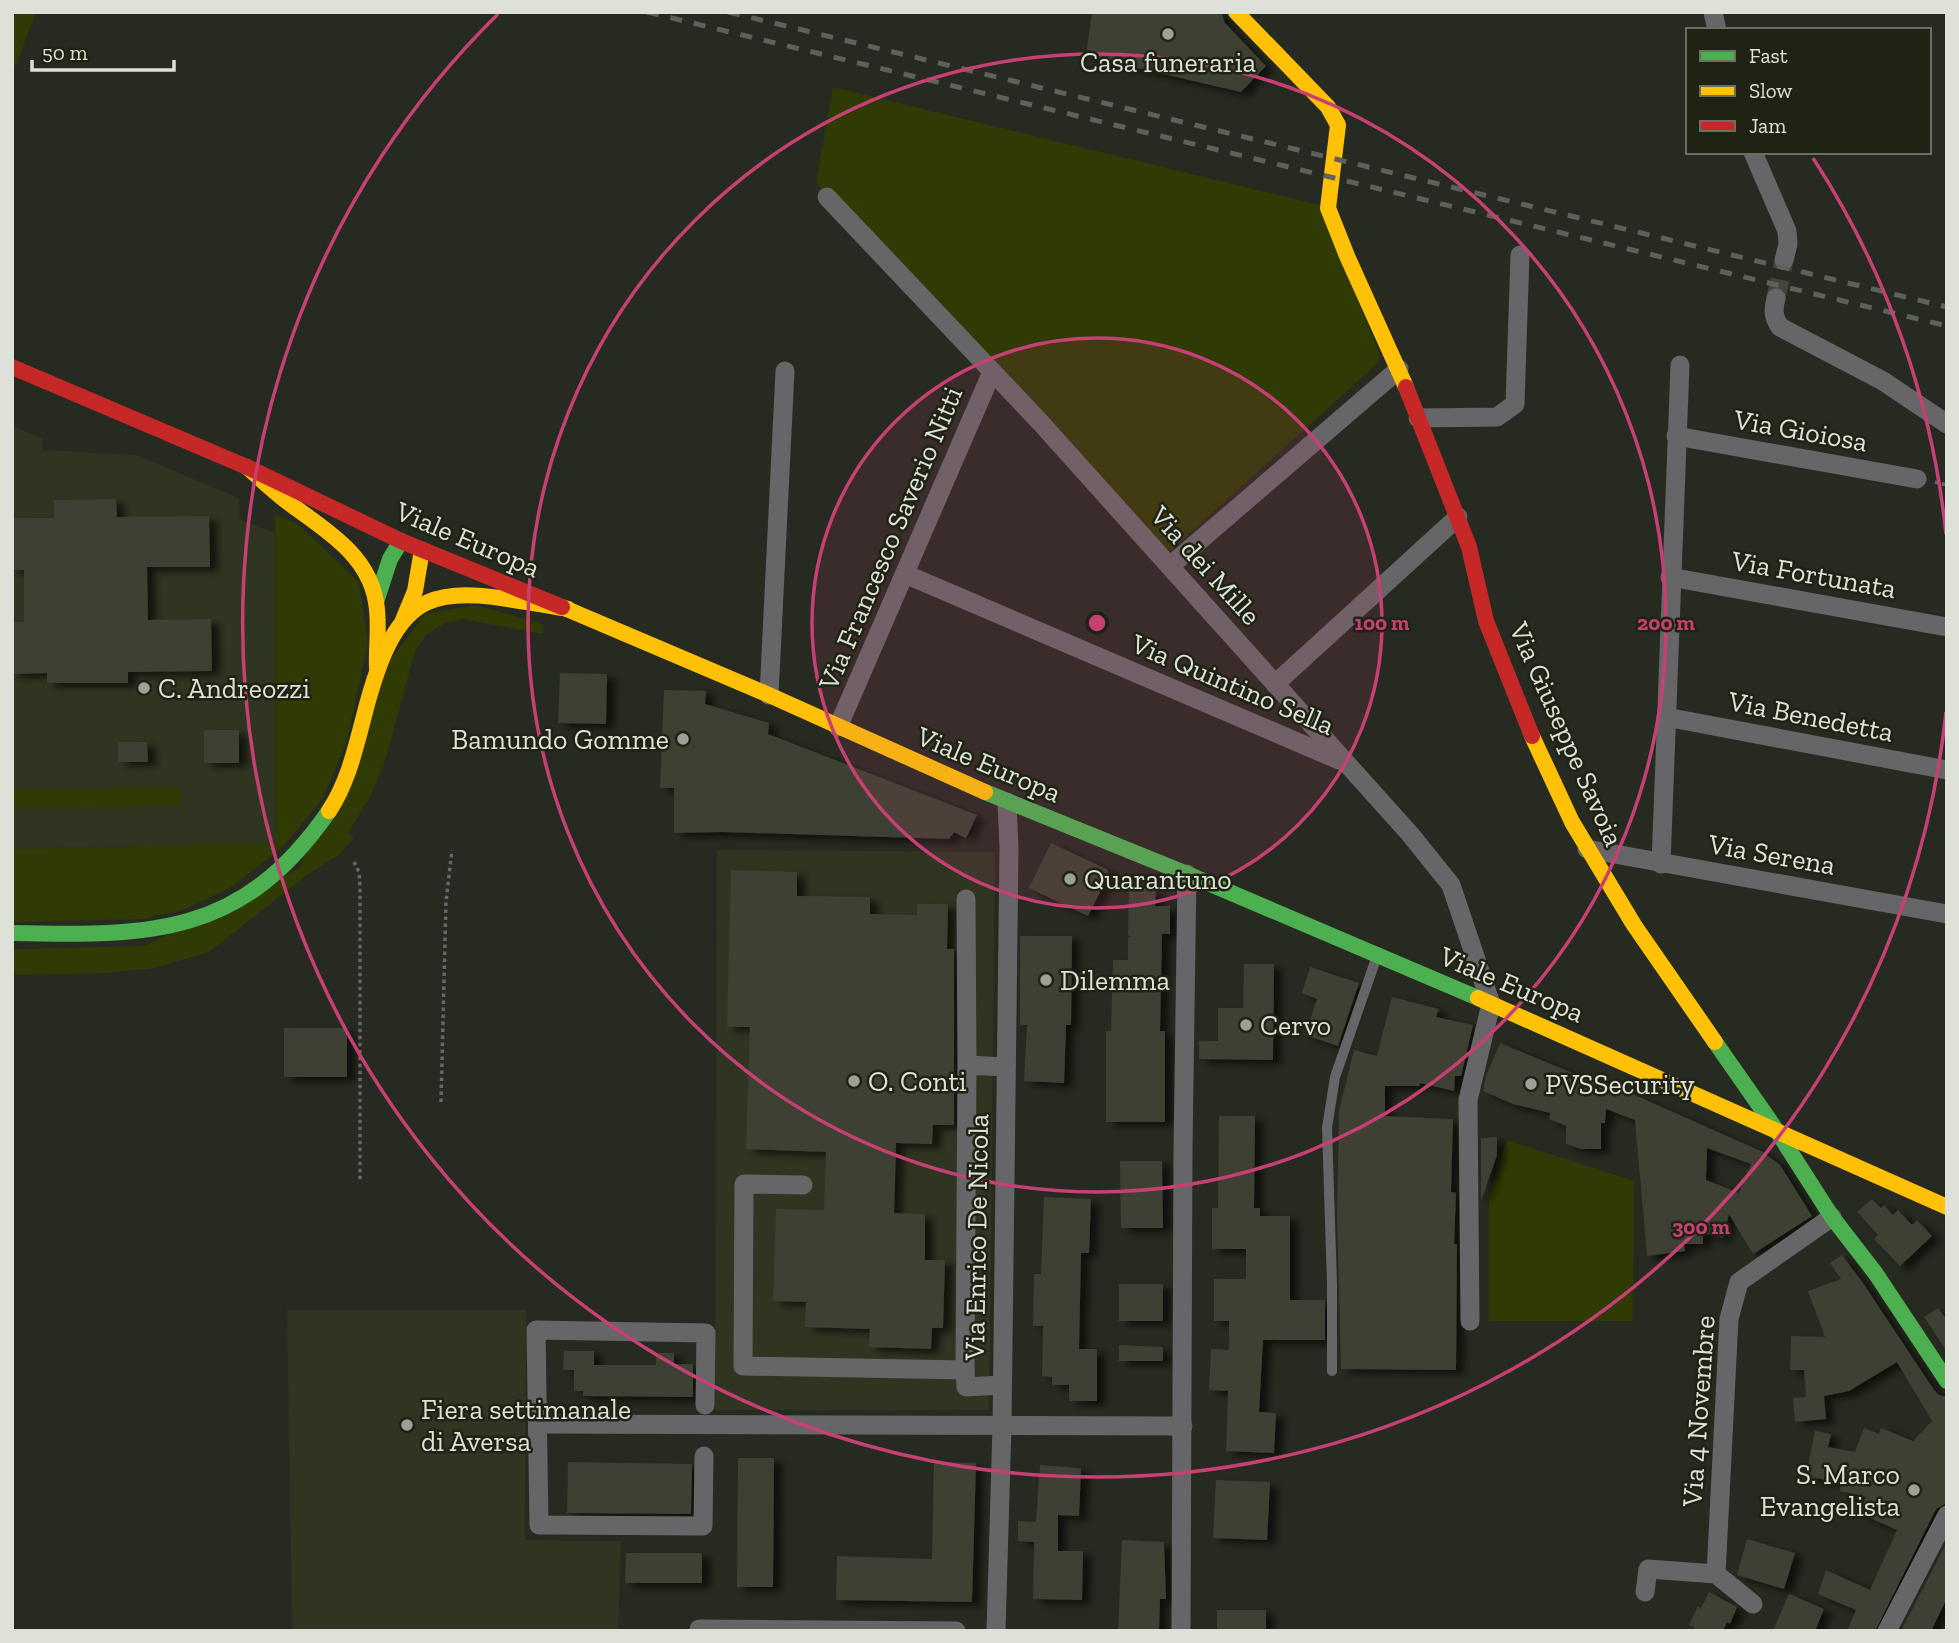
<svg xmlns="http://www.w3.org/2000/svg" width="1959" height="1643" font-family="'Zilla Slab',serif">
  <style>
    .built { fill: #2f3521 }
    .green { fill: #2f3a05 }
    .building { fill: #3d4032; fill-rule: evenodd; filter: url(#shadow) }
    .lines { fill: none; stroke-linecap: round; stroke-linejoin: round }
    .street-tunnel { stroke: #42453b; stroke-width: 19; stroke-dasharray: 19 10; stroke-linecap: butt }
    .path { stroke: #686667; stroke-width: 3.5; stroke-dasharray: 3.5 3.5; stroke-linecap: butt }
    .lane { stroke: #666567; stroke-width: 10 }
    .street { stroke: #666567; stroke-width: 19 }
    .fast { stroke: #4caf50; stroke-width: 16 }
    .slow { stroke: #ffc107; stroke-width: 16 }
    .jam { stroke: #c62828; stroke-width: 16 }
    .rail { stroke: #5e605c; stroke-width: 5; stroke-dasharray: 12 12; stroke-linecap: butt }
    .ring { fill: none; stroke: #c74074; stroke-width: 3.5 }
    .poi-dot { fill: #9da197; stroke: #1f2314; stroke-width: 2.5 }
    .labels { text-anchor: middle; stroke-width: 5; stroke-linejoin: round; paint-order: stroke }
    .poi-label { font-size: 28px; fill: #dde1d7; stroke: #1f2314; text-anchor: start }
    .street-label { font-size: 28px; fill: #dde1d7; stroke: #1f2314 }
    .centre { fill: #c74074; stroke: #1f2314; stroke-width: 3.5 }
    .ring-label { font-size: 21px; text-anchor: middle; font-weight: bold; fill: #c74074; stroke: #1f2314; stroke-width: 5; stroke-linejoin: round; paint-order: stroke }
  </style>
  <defs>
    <filter id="shadow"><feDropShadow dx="8" dy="4.5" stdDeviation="3.5" flood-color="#0009"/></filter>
  </defs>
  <rect width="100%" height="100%" fill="#272a20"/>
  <g class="built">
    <polygon points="12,426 42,438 43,450 136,455 239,498 239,519 275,533 276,843 12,849"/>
    <polygon points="717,850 995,852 989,1410 715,1410"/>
    <polygon points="287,1310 526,1310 525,1540 621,1541 618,1631 292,1631"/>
  </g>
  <g class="green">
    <polygon points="12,12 36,12 12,75"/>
    <polygon points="833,87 1319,205 1379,353 1379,362 1171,550 1164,548 934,299 816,183"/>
    <polygon points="275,515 298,524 359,582 368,643 346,744 323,798 283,847 230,888 185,909 144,919 12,922 12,849 276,843"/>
    <polygon points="476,605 543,624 543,634 463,619 443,624 426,635 415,651 386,758 370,797 348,833 354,838 340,854 306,876 209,952 154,968 107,973 12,975 12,949 144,946 299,868 392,658 425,614"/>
    <polygon points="180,787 180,806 12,808 12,790"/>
    <polygon points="1507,1140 1634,1181 1633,1321 1489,1321 1489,1194"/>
  </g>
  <g class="building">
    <polygon points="1092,12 1221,12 1225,23 1266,66 1241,92 1086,56"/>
    <polygon points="116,499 117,517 209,516 210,567 147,567 148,620 211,619 212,671 128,672 128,683 47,683 47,673 12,674 12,622 24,622 24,570 12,570 12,518 54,518 54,500"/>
    <polygon points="560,673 607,674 606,724 558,723"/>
    <polygon points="664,690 706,691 705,704 769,723 768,734 977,815 966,838 954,832 949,839 723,832 674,833 674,788 660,788"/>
    <rect x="204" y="730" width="35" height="33"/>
    <polygon points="118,742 147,742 148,762 118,762"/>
    <polygon points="1051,843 1108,870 1108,876 1088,916 1029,888"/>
    <polygon points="731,870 797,872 797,896 870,897 870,914 917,915 917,904 948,904 947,949 954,949 954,1125 933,1125 932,1144 896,1143 894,1213 925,1214 925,1260 945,1260 943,1328 932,1328 931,1349 869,1347 870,1329 805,1327 806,1302 773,1301 776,1209 824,1210 826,1152 746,1149 750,1027 727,1027"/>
    <polygon points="1129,888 1156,888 1155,906 1170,906 1170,934 1162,934 1160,1031 1165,1031 1165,1122 1106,1122 1106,1031 1111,1031 1113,960 1128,960 1128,937 1132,937 1128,935"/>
    <polygon points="1020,936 1072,936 1071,1025 1066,1025 1064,1083 1024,1081 1027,1025 1020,1025"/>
    <polygon points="1244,964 1274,964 1273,1060 1199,1059 1199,1041 1218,1041 1218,1008 1243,1008"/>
    <polygon points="1310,967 1359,983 1338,1046 1305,1035 1317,999 1302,993"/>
    <polygon points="1392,997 1439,1009 1436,1017 1473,1025 1461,1076 1455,1076 1454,1091 1420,1083 1419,1086 1385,1086 1385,1116 1453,1119 1451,1192 1456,1193 1454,1244 1457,1244 1456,1370 1341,1369 1337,1216 1339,1111 1354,1050 1377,1056"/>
    <rect x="284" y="1028" width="63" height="49"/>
    <path d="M 1500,1043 L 1592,1081 L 1592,1076 L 1763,1152 L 1780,1165 L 1812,1216 L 1753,1254 L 1729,1214 L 1723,1238 L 1703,1233 L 1703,1244 L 1684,1244 L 1685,1251 L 1647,1256 L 1635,1120 L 1606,1109 L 1605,1123 L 1601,1123 L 1601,1149 L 1581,1149 L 1566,1144 L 1566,1126 L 1549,1119 L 1550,1113 L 1513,1104 L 1483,1091 L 1486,1076 ZM 1707,1148 L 1751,1164 L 1739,1193 L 1706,1180 Z"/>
    <polygon points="1219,1116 1255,1116 1254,1208 1260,1208 1260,1216 1290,1216 1290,1300 1325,1300 1325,1340 1263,1340 1259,1412 1276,1413 1274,1453 1226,1451 1228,1391 1209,1390 1211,1349 1229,1350 1229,1321 1214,1321 1214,1279 1246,1279 1246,1249 1212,1249 1212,1208 1218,1208"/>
    <polygon points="1497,1137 1497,1155 1481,1201 1481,1138"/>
    <polygon points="1120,1161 1162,1161 1163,1228 1121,1228"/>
    <polygon points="1044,1197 1091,1199 1089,1253 1081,1253 1079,1349 1097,1349 1097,1401 1069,1401 1069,1385 1052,1385 1052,1377 1042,1376 1043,1326 1033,1326 1034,1274 1041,1274"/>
    <polygon points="1872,1199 1881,1208 1884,1205 1893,1215 1898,1210 1912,1225 1917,1220 1932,1236 1900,1266 1874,1239 1878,1235 1857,1212"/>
    <polygon points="1842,1255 1863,1283 1934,1390 1939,1395 1947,1397 1947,1503 1936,1509 1875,1631 1847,1631 1856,1610 1818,1594 1826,1570 1870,1590 1897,1530 1859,1513 1866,1497 1840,1491 1841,1483 1806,1476 1815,1431 1831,1434 1828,1447 1855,1452 1864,1428 1879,1434 1881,1428 1913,1441 1932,1421 1897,1362 1849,1391 1824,1396 1826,1419 1795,1422 1793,1398 1806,1397 1804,1370 1790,1370 1791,1336 1825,1337 1808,1291 1841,1279 1830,1263"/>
    <rect x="1119" y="1284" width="44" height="37"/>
    <polygon points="1938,1308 1947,1320 1947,1352 1924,1317"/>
    <polygon points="1119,1345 1163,1347 1163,1361 1119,1361"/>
    <polygon points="564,1351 594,1351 594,1365 656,1365 656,1353 674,1353 674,1364 693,1364 693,1397 583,1396 583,1391 574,1391 574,1370 563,1370"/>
    <polygon points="738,1458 774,1458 773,1587 737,1587"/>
    <polygon points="568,1462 692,1464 691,1514 567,1513"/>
    <polygon points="934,1462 976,1463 972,1602 836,1600 837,1556 932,1559"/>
    <polygon points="1040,1465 1081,1468 1079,1516 1058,1515 1058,1551 1083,1551 1082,1600 1033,1599 1034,1542 1018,1541 1018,1521 1036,1522"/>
    <polygon points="1216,1480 1270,1482 1267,1540 1213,1538"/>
    <polygon points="1747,1539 1795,1553 1784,1589 1737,1575"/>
    <polygon points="1122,1540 1164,1542 1166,1599 1160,1599 1159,1631 1118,1631"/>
    <polygon points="1947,1542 1947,1598 1931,1631 1901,1631"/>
    <polygon points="626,1553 702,1553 702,1583 625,1583"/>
    <polygon points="1709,1592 1737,1607 1730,1624 1727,1622 1723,1631 1692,1631 1694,1627 1689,1625 1698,1606 1701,1608"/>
    <polygon points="1789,1594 1824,1609 1815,1631 1773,1631"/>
    <rect x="1217" y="1610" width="49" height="21"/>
  </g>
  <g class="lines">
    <polyline class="street-tunnel" points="1776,298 1784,260"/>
    <g class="path">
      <polyline points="1935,482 1947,485"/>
      <polyline points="354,862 359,872 360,886 360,1181"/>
      <polyline points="441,1102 446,901 452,850"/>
    </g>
    <polyline class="lane" points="1332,1371 1332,1284 1327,1128 1335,1077 1377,956"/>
    <g class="street">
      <polyline points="1713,12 1717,30"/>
      <polyline points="1753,152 1787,231 1788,244 1784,260"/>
      <polyline points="827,197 1040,422 1410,834 1451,885 1491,1004 1468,1100 1470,1321"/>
      <path d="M 1776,298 C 1773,310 1773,317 1780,327 L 1883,381 L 1947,424"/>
      <polyline points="1418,418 1497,417 1515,404 1520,255"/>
      <polyline points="1676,436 1917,479"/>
      <polyline points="1170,566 1399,369"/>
      <polyline points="905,574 1339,760"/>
      <polyline points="1670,577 1947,627"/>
      <polyline points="1275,684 1458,517"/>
      <polyline points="769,695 785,371"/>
      <polyline points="1666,717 1947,770"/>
      <polyline points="838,727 992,372"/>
      <polyline points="1587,849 1947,914"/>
      <polyline points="1661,864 1680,365"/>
      <polyline points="966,899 967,1065"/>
      <polyline points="803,1185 744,1184 743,1366 965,1370 967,1065 1006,1067"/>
      <polyline points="965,1370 966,1387 1002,1385"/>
      <polyline points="538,1424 1183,1426"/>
      <polyline points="704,1456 703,1526 539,1525 536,1330 706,1333 705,1405"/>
      <polyline points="1716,1574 1729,1319 1739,1282 1832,1217"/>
      <polyline points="1645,1592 1648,1569 1716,1574 1753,1604"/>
      <polyline points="699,1631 699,1629 956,1631"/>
      <polyline points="996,1631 1002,1426 1009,848 1007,802"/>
      <polyline points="1181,1631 1183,1150 1187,874"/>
      <polyline points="1887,1631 1947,1515"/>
    </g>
    <g class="fast">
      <polyline points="376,602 390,559 401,541"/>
      <polyline points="985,792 1187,874 1478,998"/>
      <path d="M 12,933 C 151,936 242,937 329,811"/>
      <polyline points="1715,1042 1777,1131 1832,1217 1876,1274 1947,1381"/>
    </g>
    <g class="slow">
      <polyline points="1236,12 1328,107 1338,125 1328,208 1347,256 1406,387"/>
      <path d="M 247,467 C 261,479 274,492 289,503 C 325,530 368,554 376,602 C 380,624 376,646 377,668"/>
      <polyline points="562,607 769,695 985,792"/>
      <polyline points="403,620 415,591 422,550"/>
      <polyline points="1532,736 1572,822 1634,925 1715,1042"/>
      <path d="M 329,811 C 348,782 355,750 364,716 C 400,573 440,587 568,609"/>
      <polyline points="1478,998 1947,1207"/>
    </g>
    <g class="jam">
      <polyline points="12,367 247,467 401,541 562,607"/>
      <polyline points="1406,387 1469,547 1486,621 1532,736"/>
    </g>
    <g class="rail">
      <polyline points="647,12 1947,326"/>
      <polyline points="728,12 1947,307"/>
    </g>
  </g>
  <circle cx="1097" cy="623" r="285" fill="#c74074" fill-opacity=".12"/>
  <g class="ring">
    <circle cx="1097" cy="623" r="285"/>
    <circle cx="1097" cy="623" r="569"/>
    <path d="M1946 712A854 854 0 1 1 498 14M1813 158A854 854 0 0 1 1946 534"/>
  </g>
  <g class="poi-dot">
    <circle cx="1168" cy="34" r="7"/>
    <circle cx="144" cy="688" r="7"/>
    <circle cx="683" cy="739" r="7"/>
    <circle cx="1070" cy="879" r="7"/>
    <circle cx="1046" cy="980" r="7"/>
    <circle cx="1246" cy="1025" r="7"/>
    <circle cx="854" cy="1081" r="7"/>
    <circle cx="1531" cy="1084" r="7"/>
    <circle cx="407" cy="1425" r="7"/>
    <circle cx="1914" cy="1490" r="7"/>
  </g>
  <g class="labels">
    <g class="poi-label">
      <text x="1168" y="72" text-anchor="middle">Casa funeraria</text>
      <text x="158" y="698">C. Andreozzi</text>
      <text x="669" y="749" text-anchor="end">Bamundo Gomme</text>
      <text x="1084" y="889">Quarantuno</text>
      <text x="1060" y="990">Dilemma</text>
      <text x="1260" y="1035">Cervo</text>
      <text x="868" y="1091">O. Conti</text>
      <text x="1545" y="1094">PVSSecurity</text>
      <text x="421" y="1419">Fiera settimanale<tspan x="421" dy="32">di Aversa</tspan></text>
      <text x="1900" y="1484" text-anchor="end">S. Marco<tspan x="1900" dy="32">Evangelista</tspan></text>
    </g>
    <g class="street-label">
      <text transform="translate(1801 430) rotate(10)" y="10">Via Gioiosa</text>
      <text transform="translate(890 538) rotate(-67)" y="10">Via Francesco Saverio Nitti</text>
      <text transform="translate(468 539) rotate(23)" y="10">Viale Europa</text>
      <text transform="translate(1206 565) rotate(48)" y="10">Via dei Mille</text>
      <text transform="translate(1814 574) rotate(10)" y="10">Via Fortunata</text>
      <text transform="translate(1233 684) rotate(23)" y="10">Via Quintino Sella</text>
      <text transform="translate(1811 716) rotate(11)" y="10">Via Benedetta</text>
      <text transform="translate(1567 734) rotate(66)" y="10">Via Giuseppe Savoia</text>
      <text transform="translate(989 764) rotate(23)" y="10">Viale Europa</text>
      <text transform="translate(1772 854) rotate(10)" y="10">Via Serena</text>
      <text transform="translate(1512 984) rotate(23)" y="10">Viale Europa</text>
      <text transform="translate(976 1237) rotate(-89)" y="10">Via Enrico De Nicola</text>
      <text transform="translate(1698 1411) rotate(-86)" y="10">Via 4 Novembre</text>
    </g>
  </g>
  <circle cx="1097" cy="623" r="10" class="centre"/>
  <g class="ring-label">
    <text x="1382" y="630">100 m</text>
    <text x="1666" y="630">200 m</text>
    <text x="1701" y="1234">300 m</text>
  </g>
  <rect width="1959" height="1643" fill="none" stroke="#dde1d7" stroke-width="28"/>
  <rect x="1686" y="28" width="245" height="126" fill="#1f2314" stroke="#6b6f62" stroke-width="2"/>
  <rect x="1700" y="51" width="35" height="10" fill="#4caf50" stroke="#6b6f62" stroke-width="2"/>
  <text x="1749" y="63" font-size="21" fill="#dde1d7">Fast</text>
  <rect x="1700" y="86" width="35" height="10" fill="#ffc107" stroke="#6b6f62" stroke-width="2"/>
  <text x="1749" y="98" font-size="21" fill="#dde1d7">Slow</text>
  <rect x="1700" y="121" width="35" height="10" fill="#c62828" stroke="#6b6f62" stroke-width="2"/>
  <text x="1749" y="133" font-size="21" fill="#dde1d7">Jam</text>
  <path d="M32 60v10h142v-10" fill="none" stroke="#dde1d7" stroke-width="3.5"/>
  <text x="42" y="60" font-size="21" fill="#dde1d7" stroke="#1f2314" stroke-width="5" paint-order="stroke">50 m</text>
</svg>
